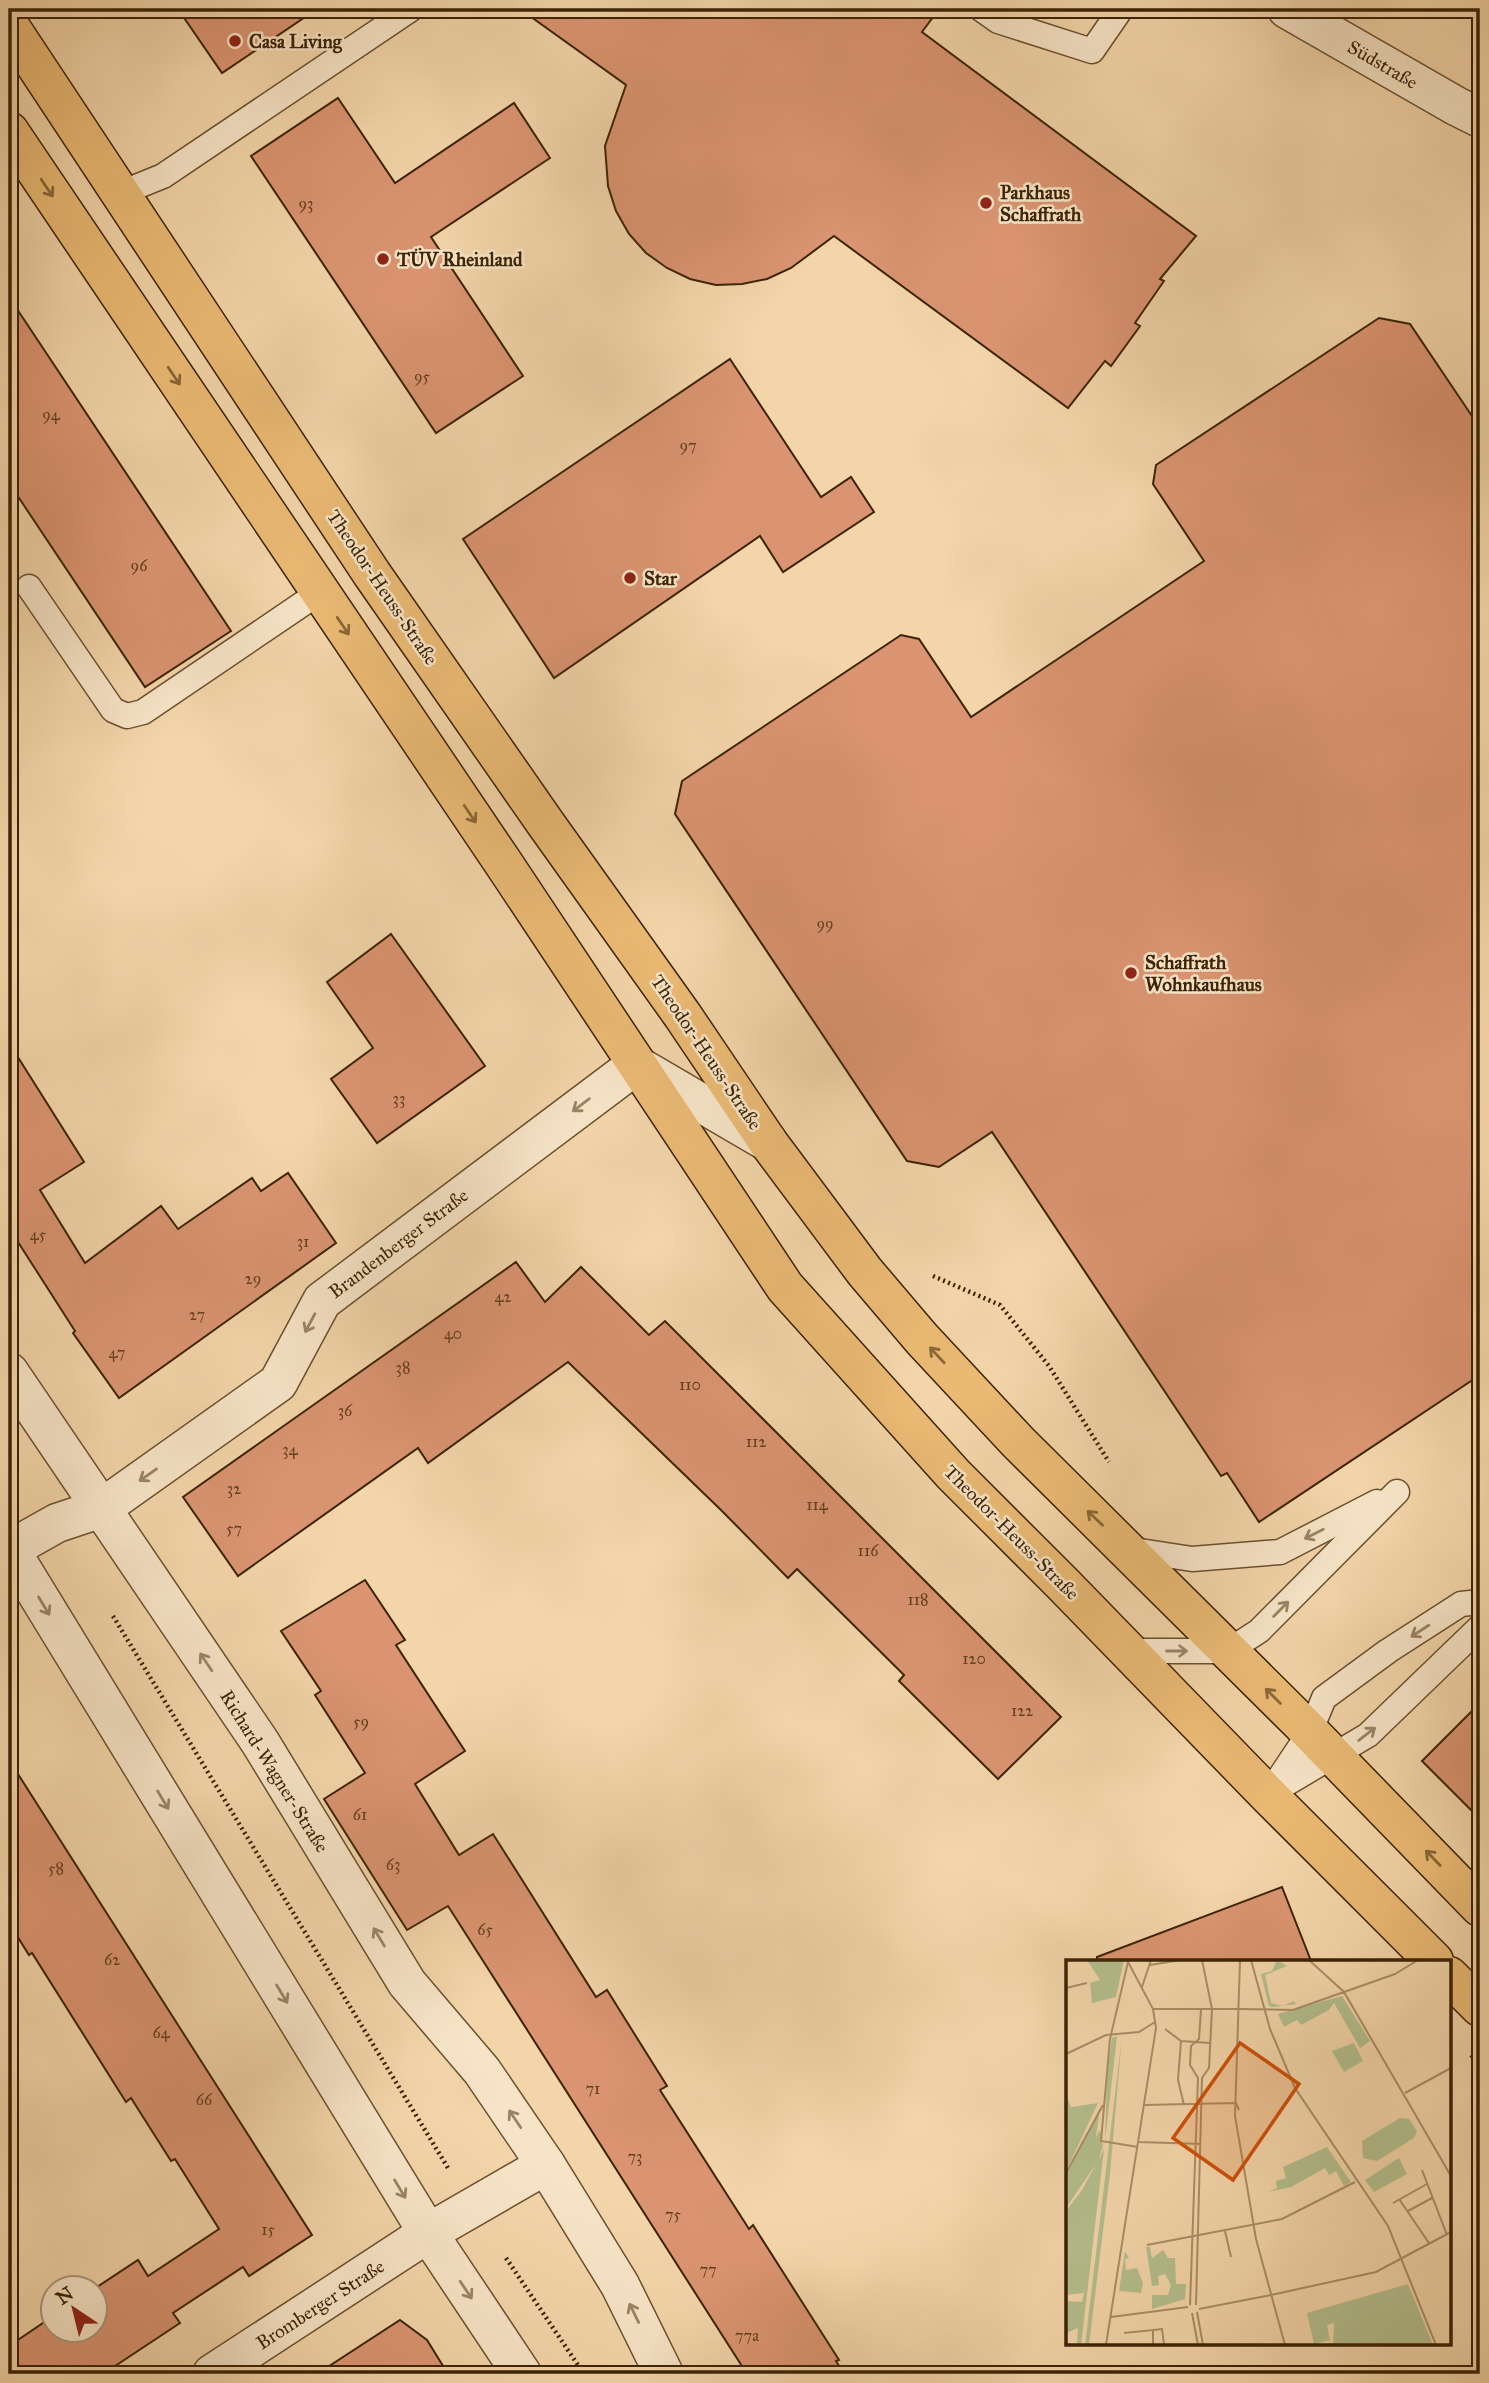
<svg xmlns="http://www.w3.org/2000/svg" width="1489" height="2383" font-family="'IM FELL Great Primer',serif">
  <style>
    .building { fill: #da9471; stroke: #3c2304; stroke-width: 2 }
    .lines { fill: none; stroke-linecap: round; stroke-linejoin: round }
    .lane-casing { stroke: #6a502d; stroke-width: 27 }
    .street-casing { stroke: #6a502d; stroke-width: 41 }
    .primary-casing { stroke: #3c2304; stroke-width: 41 }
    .path { stroke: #3c2304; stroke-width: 4.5; stroke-dasharray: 2 3.5; stroke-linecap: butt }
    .lane { stroke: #f7e4c7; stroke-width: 24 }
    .street { stroke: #f7e4c7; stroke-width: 38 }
    .primary { stroke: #eaba74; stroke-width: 38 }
    .oneway { stroke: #8a6736 }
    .oneway2 { stroke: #9a8466 }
    .poi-dot { fill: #8f2418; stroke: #f7e4c7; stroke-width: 2.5 }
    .labels { text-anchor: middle; stroke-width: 5; stroke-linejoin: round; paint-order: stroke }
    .number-label { font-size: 16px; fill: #643f1f }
    .poi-label { font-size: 19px; font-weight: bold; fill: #3c2304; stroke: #f7e4c7; text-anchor: start }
    .street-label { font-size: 19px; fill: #3c2304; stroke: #f7e4c7 }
    .inset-road { fill: none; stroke: #aa8e67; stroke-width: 2 }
    .view { fill: #ce510b; fill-opacity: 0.15; stroke: #ce510b; stroke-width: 3.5 }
    .inset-edge { fill: none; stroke: #3c2304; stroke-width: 3.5 }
  </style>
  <rect width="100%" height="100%" fill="#f3d5a9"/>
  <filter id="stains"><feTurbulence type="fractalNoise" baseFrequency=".00286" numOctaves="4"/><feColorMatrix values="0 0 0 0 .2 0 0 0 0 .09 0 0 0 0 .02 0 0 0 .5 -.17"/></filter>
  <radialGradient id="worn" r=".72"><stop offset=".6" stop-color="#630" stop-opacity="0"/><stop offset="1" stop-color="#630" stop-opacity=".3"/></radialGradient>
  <g class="building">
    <polygon points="178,9 317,9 222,73"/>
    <polygon points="520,9 939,9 922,32 1196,236 1160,279 1164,281 1135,323 1140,326 1111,366 1105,361 1068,408 834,236 791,268 767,279 742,284 716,285 690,279 667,268 646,253 629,234 616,211 608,186 605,146 626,85"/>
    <polygon points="338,98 395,183 514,103 550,158 431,237 523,376 436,433 251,156"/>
    <polygon points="9,297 231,631 145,687 9,483"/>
    <polygon points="1379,318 1410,324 1480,428 1480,1375 1259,1522 1227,1473 1221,1476 992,1132 939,1167 907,1161 675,814 682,781 901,635 919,639 971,717 1204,561 1153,484 1156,465"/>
    <polygon points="730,359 821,497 851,477 874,512 783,572 760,536 554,678 463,539"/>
    <polygon points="391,934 485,1066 377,1143 331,1079 373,1048 327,982"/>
    <polygon points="9,1043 84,1162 40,1190 85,1263 161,1206 178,1229 252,1178 261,1191 288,1173 336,1243 119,1398 73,1333 75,1331 9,1228"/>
    <polygon points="516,1262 545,1302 581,1267 649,1335 665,1321 1061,1717 998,1779 899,1681 904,1675 797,1569 788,1578 722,1511 568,1362 428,1463 418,1448 238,1576 183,1497"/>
    <polygon points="365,1580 405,1640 396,1645 465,1751 415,1784 459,1855 493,1834 596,1997 607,1990 667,2086 660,2090 749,2229 753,2225 839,2360 836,2361 844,2374 747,2374 448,1906 407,1930 324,1799 365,1773 315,1695 321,1691 281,1631"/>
    <polygon points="1480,1703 1480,1819 1422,1761"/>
    <polygon points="9,1760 312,2235 249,2276 243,2267 173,2313 180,2323 103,2374 9,2374 9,2346 52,2317 52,2330 94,2330 94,2289 138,2260 148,2276 219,2229 175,2159 171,2161 131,2098 126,2102 32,1953 29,1955 9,1923"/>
    <polygon points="1282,1887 1311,1961 1097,1961 1097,1957"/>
    <polygon points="400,2320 427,2340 448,2374 317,2374"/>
  </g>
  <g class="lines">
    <defs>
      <g id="lane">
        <polyline points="981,9 998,21 1092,51 1121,9"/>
        <polyline points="121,193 163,176 411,9"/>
        <polyline points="29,587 113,710 127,716 143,712 320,592"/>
        <polyline points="1127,1549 1192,1559 1280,1552 1377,1502"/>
        <polyline points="1127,1651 1228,1651 1259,1631 1397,1492"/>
        <polyline points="1274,1791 1368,1735 1480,1627"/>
        <polyline points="1268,1795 1310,1732 1324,1698 1388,1651 1461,1604 1480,1602"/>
      </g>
      <g id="street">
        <polyline points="1287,9 1456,106 1480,118"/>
        <polyline points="9,1372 260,1742 407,1983 482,2071 546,2165 620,2285 664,2374"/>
        <polyline points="9,1548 428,2233 522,2374"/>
        <polyline points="9,1550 57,1523 102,1508 278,1383 322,1301 636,1065 768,1142"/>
        <polyline points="212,2374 428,2233 546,2165"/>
      </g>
      <g id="primary">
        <polyline points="9,25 372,574 546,824 683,1016 768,1142 865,1272 922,1339 1018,1442 1310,1732 1480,1907"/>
        <polyline points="9,131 502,861 785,1287 953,1474 1065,1586 1268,1795 1434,1961"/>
        <polyline points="1449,1976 1480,2007"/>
      </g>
    </defs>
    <use href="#lane" class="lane-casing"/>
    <use href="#street" class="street-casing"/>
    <use href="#primary" class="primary-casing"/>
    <g class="path">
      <polyline points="933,1276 1000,1305 1049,1366 1109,1462"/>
      <polyline points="113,1616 448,2168"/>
      <polyline points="1471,2055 1480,2064"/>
      <polyline points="506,2258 584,2374"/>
    </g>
    <use href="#lane" class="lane"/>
    <use href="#street" class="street"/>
    <use href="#primary" class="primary"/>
  </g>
  <defs><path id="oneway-shaft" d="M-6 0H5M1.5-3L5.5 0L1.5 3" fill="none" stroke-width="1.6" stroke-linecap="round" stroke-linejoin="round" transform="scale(1.75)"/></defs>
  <g class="oneway">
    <use href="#oneway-shaft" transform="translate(47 188) rotate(56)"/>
    <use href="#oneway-shaft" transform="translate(174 376) rotate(56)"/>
    <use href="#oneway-shaft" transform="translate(343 626) rotate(56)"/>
    <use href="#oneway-shaft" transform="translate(470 814) rotate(56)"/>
    <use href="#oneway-shaft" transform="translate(937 1355) rotate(-133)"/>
    <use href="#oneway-shaft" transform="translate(1095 1518) rotate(-136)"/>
    <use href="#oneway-shaft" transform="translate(1273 1696) rotate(-135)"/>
    <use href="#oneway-shaft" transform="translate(1433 1858) rotate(-134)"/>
  </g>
  <g class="oneway2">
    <use href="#oneway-shaft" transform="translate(581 1105) rotate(143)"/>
    <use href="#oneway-shaft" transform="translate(310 1323) rotate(118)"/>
    <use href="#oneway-shaft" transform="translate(148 1475) rotate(145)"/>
    <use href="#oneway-shaft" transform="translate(1314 1534) rotate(153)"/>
    <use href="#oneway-shaft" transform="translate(44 1606) rotate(59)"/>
    <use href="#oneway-shaft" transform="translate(1281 1609) rotate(-45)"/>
    <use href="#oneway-shaft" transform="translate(1420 1631) rotate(147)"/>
    <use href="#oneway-shaft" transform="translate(1177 1651)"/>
    <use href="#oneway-shaft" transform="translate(206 1662) rotate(-124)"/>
    <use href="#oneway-shaft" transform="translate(1367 1734) rotate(-38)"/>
    <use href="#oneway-shaft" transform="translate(163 1800) rotate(59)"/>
    <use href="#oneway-shaft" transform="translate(379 1937) rotate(-121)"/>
    <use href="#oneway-shaft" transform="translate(282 1994) rotate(59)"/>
    <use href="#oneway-shaft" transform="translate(515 2119) rotate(-124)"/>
    <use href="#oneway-shaft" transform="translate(400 2189) rotate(59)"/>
    <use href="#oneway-shaft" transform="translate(466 2290) rotate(56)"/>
    <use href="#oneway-shaft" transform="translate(634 2313) rotate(-116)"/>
  </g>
  <g class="poi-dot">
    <circle cx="235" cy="41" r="7"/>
    <circle cx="986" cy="203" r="7"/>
    <circle cx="383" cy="259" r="7"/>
    <circle cx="630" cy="578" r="7"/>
    <circle cx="1131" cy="973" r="7"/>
  </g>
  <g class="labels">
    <g class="number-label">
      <text x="306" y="209">93</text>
      <text x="422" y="382">95</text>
      <text x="51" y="420">94</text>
      <text x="688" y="451">97</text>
      <text x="139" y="571">96</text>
      <text x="825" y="929">99</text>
      <text x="399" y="1104">33</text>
      <text x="38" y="1240">45</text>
      <text x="303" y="1247">31</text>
      <text x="253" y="1284">29</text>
      <text x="503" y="1302">42</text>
      <text x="197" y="1320">27</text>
      <text x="453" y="1339">40</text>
      <text x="117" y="1358">47</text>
      <text x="403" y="1373">38</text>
      <text x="690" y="1390">110</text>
      <text x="345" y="1416">36</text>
      <text x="756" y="1447">112</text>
      <text x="290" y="1455">34</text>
      <text x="234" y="1494">32</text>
      <text x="817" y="1510">114</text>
      <text x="234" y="1534">57</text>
      <text x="868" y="1556">116</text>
      <text x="918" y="1605">118</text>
      <text x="974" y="1664">120</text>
      <text x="1022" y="1716">122</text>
      <text x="361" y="1727">59</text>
      <text x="360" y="1820">61</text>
      <text x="393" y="1870">63</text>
      <text x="56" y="1874">58</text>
      <text x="485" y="1935">65</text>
      <text x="112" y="1965">62</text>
      <text x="161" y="2038">64</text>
      <text x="593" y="2094">71</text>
      <text x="204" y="2105">66</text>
      <text x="635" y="2162">73</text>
      <text x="673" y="2220">75</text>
      <text x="268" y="2235">15</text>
      <text x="708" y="2275">77</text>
      <text x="747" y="2341">77a</text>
    </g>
    <g class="poi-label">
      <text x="249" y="48">Casa Living</text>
      <text x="1000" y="199">Parkhaus<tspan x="1000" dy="22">Schaffrath</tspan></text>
      <text x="397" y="266">TÜV Rheinland</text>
      <text x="644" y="585">Star</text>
      <text x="1145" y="969">Schaffrath<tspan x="1145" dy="22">Wohnkaufhaus</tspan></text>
    </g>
    <g class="street-label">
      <text transform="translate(1383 64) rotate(30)" y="7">Südstraße</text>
      <text transform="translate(383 587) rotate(56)" y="7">Theodor-Heuss-Straße</text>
      <text transform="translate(707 1052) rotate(56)" y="7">Theodor-Heuss-Straße</text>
      <text transform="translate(398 1243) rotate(-37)" y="7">Brandenberger Straße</text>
      <text transform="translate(1012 1532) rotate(45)" y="7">Theodor-Heuss-Straße</text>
      <text transform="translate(275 1771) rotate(58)" y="7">Richard-Wagner-Straße</text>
      <text transform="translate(320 2304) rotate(-33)" y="7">Bromberger Straße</text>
    </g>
  </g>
  <g transform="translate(1066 1960)">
    <rect width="385" height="385" fill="#f3d5a9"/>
    <path d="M 21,0 L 58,0 L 50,37 L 26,43 L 24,23 L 34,20 ZM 211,0 L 221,6 L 199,15 L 205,43 L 217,46 L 228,41 L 230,44 L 207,47 L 203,46 L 195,14 L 206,11 ZM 276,36 L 304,81 L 294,88 L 268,43 L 263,50 L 235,65 L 231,60 L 218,67 L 212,54 ZM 51,76 L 39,181 L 41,115 L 46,78 ZM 56,76 L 44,214 L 23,385 L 19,385 ZM 288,83 L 297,101 L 278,112 L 266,91 ZM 0,135 L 5,147 L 32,143 L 0,211 ZM 34,148 L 30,177 L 34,170 L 37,186 L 32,201 L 38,189 L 15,385 L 11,385 L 12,368 L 0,373 L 0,341 L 16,342 L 19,327 L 17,333 L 0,335 L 0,251 L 16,230 L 30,204 L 0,248 L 0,215 ZM 334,158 L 343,159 L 351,171 L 348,178 L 311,201 L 297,198 L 296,181 ZM 261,187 L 285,222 L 278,226 L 270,211 L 263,215 L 259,208 L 225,227 L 202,232 L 211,228 L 210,221 L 220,218 L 217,207 ZM 333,198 L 341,214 L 308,232 L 299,220 ZM 80,287 L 84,287 L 86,298 L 97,290 L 102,298 L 109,298 L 110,324 L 120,324 L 119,339 L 86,349 L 86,335 L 102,335 L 105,325 L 99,314 L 92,316 L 93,325 L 86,326 ZM 59,291 L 63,298 L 59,299 L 60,310 L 71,308 L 77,323 L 75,333 L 53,331 ZM 342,324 L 367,385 L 267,385 L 268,363 L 261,365 L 264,380 L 248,384 L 241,353 Z" fill="#b4be8d"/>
    <path class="inset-road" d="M 174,0 L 169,156 L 190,279 L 219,385M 185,0 L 204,69 L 229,128 L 322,266 L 370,385M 243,0 L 278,32 L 385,216M 62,2 L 44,79 L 35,181 L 72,187M 84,5 L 115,0M 76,27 L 85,0M 0,28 L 21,23M 87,49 L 174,49M 174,49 L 227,50 L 329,14 L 352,0M 99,69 L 115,81 L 144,83M 115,81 L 112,120 L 118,145M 0,94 L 40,75 L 73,72 L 89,62M 339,133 L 385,108M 79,145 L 170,143 L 173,150M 73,182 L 135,184M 356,210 L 381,275M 0,213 L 37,145M 333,239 L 363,283M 327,243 L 361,224M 342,251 L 366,238M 159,271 L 165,297M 81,285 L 216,259 L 289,222M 205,335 L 310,312 L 385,272M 124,345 L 132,118 L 124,105 L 125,86 L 133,79 L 135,50M 130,345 L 136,118 L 143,108 L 146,49 L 136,0M 133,349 L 205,335M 131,352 L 137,385M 126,353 L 132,385M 45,357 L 122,347M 87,370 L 96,369 L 98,385M 58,373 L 87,370 L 87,385M 40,385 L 90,68 L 87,49 L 61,0"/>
    <path class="view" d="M 174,83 L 233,124 L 167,220 L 107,178 Z"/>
    <rect width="385" height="385" class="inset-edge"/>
  </g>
  <rect width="1489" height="2383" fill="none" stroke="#f3d5a9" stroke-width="35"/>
  <rect x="10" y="10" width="1468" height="2362" fill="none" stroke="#3c2304" stroke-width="3.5"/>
  <rect x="18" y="18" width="1454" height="2348" fill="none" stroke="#3c2304" stroke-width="2"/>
  <g transform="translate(74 2309) rotate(325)"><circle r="33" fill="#f7e4c7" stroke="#ac9779" stroke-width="2"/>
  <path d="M0-5L12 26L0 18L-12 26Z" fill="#8f2418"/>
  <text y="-10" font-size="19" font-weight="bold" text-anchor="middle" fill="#3c2304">N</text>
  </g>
  <rect width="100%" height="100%" filter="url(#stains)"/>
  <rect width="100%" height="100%" fill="url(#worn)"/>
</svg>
